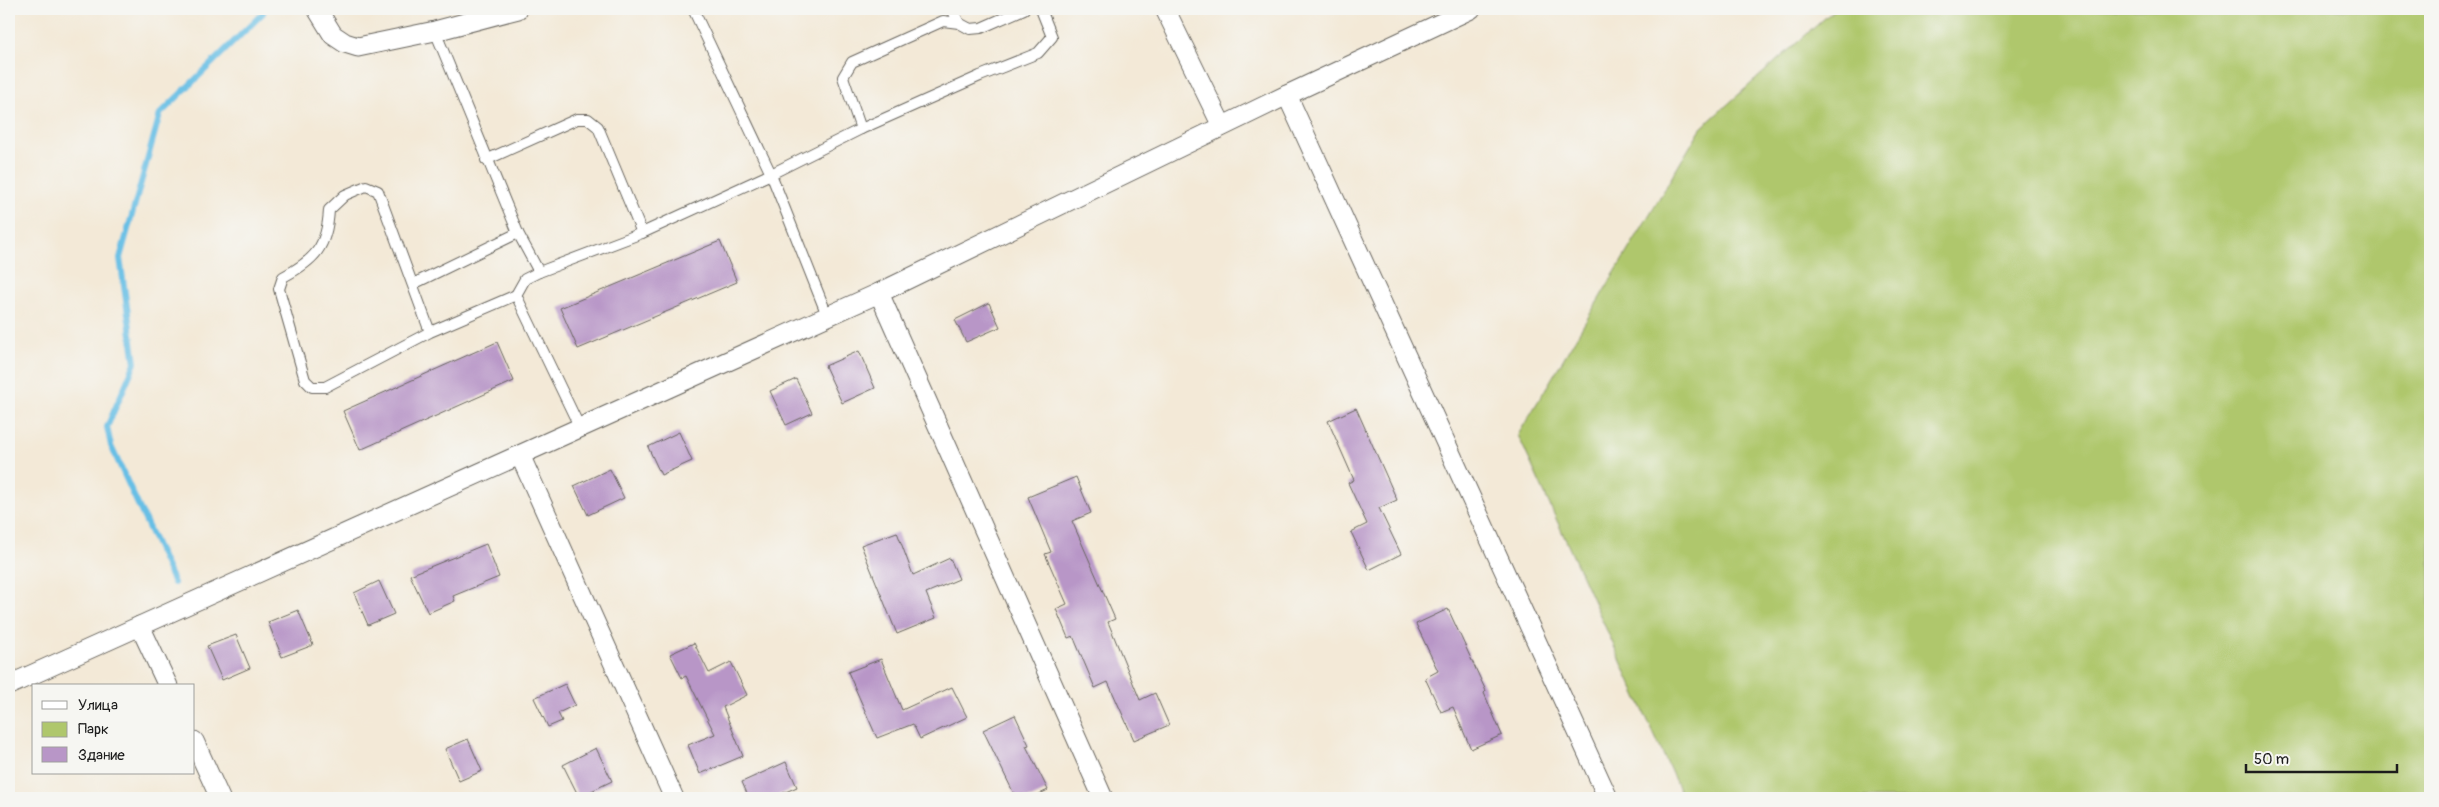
<svg xmlns="http://www.w3.org/2000/svg" width="2439" height="807" font-family="Pangolin,sans-serif">
  <style>
    .green { fill: #afc76c; stroke: #667244 }
    .lines { fill: none; stroke-linecap: round; stroke-linejoin: round }
    .stream { stroke: #68bfe5; stroke-width: 6 }
    .building { fill: #b896c7 }
    .lane-casing { stroke: #67645d; stroke-width: 12 }
    .street-casing { stroke: #67645d; stroke-width: 21 }
    .lane { stroke: #fff; stroke-width: 10 }
    .street { stroke: #fff; stroke-width: 19 }
  </style>
  <rect width="100%" height="100%" fill="#f6f6f2"/>
  <filter id="ink" filterUnits="userSpaceOnUse"><feTurbulence type="fractalNoise" baseFrequency=".02" numOctaves="2"/><feDisplacementMap in="SourceGraphic" scale="10" xChannelSelector="R" yChannelSelector="G"/><feConvolveMatrix kernelMatrix="1 2 1 2 8 2 1 2 1" color-interpolation-filters="sRGB"/></filter>
  <filter id="wash" filterUnits="userSpaceOnUse"><feTurbulence type="fractalNoise" baseFrequency=".0096" numOctaves="4" result="noise"/><feDisplacementMap in="SourceGraphic" scale="20" xChannelSelector="R" yChannelSelector="G"/><feGaussianBlur stdDeviation="1.12" result="paint"/><feColorMatrix in="noise" values="0 0 0 0 0 0 0 0 0 0 0 0 0 0 0 0 0 1.4 0 .05"/><feComposite in="paint" operator="in"/></filter>
  <g filter="url(#wash)">
    <rect width="100%" height="100%" fill="#f3e9d7"/>
    <polygon class="green" points="1835,9 2430,9 2430,798 1683,798 1518,435 1701,128"/>
    <g class="lines">
      <polyline class="stream" points="174,583 111,446 107,427 135,363 120,258 160,114 263,13 264,9"/>
    </g>
    <g id="blocks">
      <g class="building">
        <polygon points="720,241 737,282 578,349 560,308"/>
        <polygon points="989,303 1000,327 966,342 955,320"/>
        <polygon points="497,342 514,381 360,450 343,411"/>
        <polygon points="859,351 875,388 842,403 825,366"/>
        <polygon points="796,379 812,413 786,425 770,391"/>
        <polygon points="1356,408 1397,500 1379,508 1401,554 1369,570 1351,532 1367,524 1348,483 1354,480 1328,421"/>
        <polygon points="679,432 692,461 661,475 648,447"/>
        <polygon points="610,469 624,498 588,515 574,486"/>
        <polygon points="1076,477 1091,513 1072,521 1115,619 1108,622 1140,700 1155,693 1169,725 1134,740 1108,682 1095,688 1073,636 1068,638 1056,609 1067,604 1045,554 1051,552 1028,497"/>
        <polygon points="897,532 913,575 950,558 959,579 926,593 936,618 897,634 861,545"/>
        <polygon points="486,544 499,577 453,596 455,601 428,613 410,575"/>
        <polygon points="379,581 394,614 368,625 354,593"/>
        <polygon points="1448,609 1486,691 1484,693 1502,735 1471,749 1453,707 1441,712 1425,678 1438,671 1416,624"/>
        <polygon points="298,610 313,645 282,657 268,622"/>
        <polygon points="236,635 250,668 222,680 207,646"/>
        <polygon points="694,643 709,673 731,662 747,695 723,707 743,756 700,774 688,745 715,734 686,676 682,678 670,654"/>
        <polygon points="881,659 902,710 952,687 967,717 920,739 913,724 877,738 848,672"/>
        <polygon points="565,684 575,705 558,713 562,721 548,727 534,698"/>
        <polygon points="1015,715 1029,745 1026,746 1048,790 1031,798 1016,798 983,730"/>
        <polygon points="468,739 482,771 459,781 445,749"/>
        <polygon points="596,748 612,781 579,797 563,765"/>
        <polygon points="786,762 797,787 772,798 749,798 742,782"/>
      </g>
    </g>
  </g>
  <g filter="url(#ink)">
    <use href="#blocks" fill-opacity="0" stroke="#67645d" stroke-width="1"/>
    <g class="lines">
      <defs>
        <g id="lane">
          <polyline points="693,9 771,174 827,315"/>
          <polyline points="952,9 959,23"/>
          <polyline points="861,129 843,77 852,62 943,21 959,23 970,29 981,28 1024,9"/>
          <polyline points="486,160 577,119 588,119 598,127 642,233"/>
          <polyline points="518,233 539,272"/>
          <polyline points="413,284 518,233 435,31"/>
          <polyline points="516,295 525,279 539,272 642,233 771,174 861,129 980,76 1038,53 1052,37 1042,12 1048,9"/>
          <path d="M 430,332 L 378,191 L 366,186 L 345,195 L 329,210 C 327,247 315,260 283,277 L 279,289 L 305,380 L 312,387 L 325,387 L 430,332 L 516,295 L 580,428"/>
        </g>
        <g id="street">
          <polyline points="317,9 333,35 345,43 358,47 435,31 518,9"/>
          <polyline points="1165,9 1222,126"/>
          <polyline points="1287,95 1608,798"/>
          <polyline points="879,293 1103,798"/>
          <polyline points="520,455 674,798"/>
          <polyline points="140,626 168,686"/>
          <polyline points="9,685 879,293 1287,95 1471,9"/>
          <polyline points="194,741 220,798"/>
        </g>
      </defs>
      <use href="#lane" class="lane-casing"/>
      <use href="#street" class="street-casing"/>
      <use href="#lane" class="lane"/>
      <use href="#street" class="street"/>
    </g>
  </g>
  <rect width="2439" height="807" fill="none" stroke="#f6f6f2" stroke-width="30"/>
  <rect x="32" y="684" width="162" height="90" fill="#f6f6f2" stroke="#9f9f9c"/>
  <rect x="42" y="701" width="25" height="8" fill="#ffffff" stroke="#9f9f9c"/>
  <text x="78" y="710" font-size="15" fill="#1c1c1c">Улица</text>
  <rect x="42" y="722" width="25" height="15" fill="#afc76c" stroke="#9f9f9c"/>
  <text x="78" y="734" font-size="15" fill="#1c1c1c">Парк</text>
  <rect x="42" y="747" width="25" height="15" fill="#b896c7" stroke="#9f9f9c"/>
  <text x="78" y="760" font-size="15" fill="#1c1c1c">Здание</text>
  <path d="M2246 764v8h151v-8" fill="none" stroke="#1c1c1c" stroke-width="2.5"/>
  <text x="2254" y="764" font-size="15" fill="#1c1c1c" stroke="#f6f6f2" stroke-width="4" paint-order="stroke">50 m</text>
</svg>
